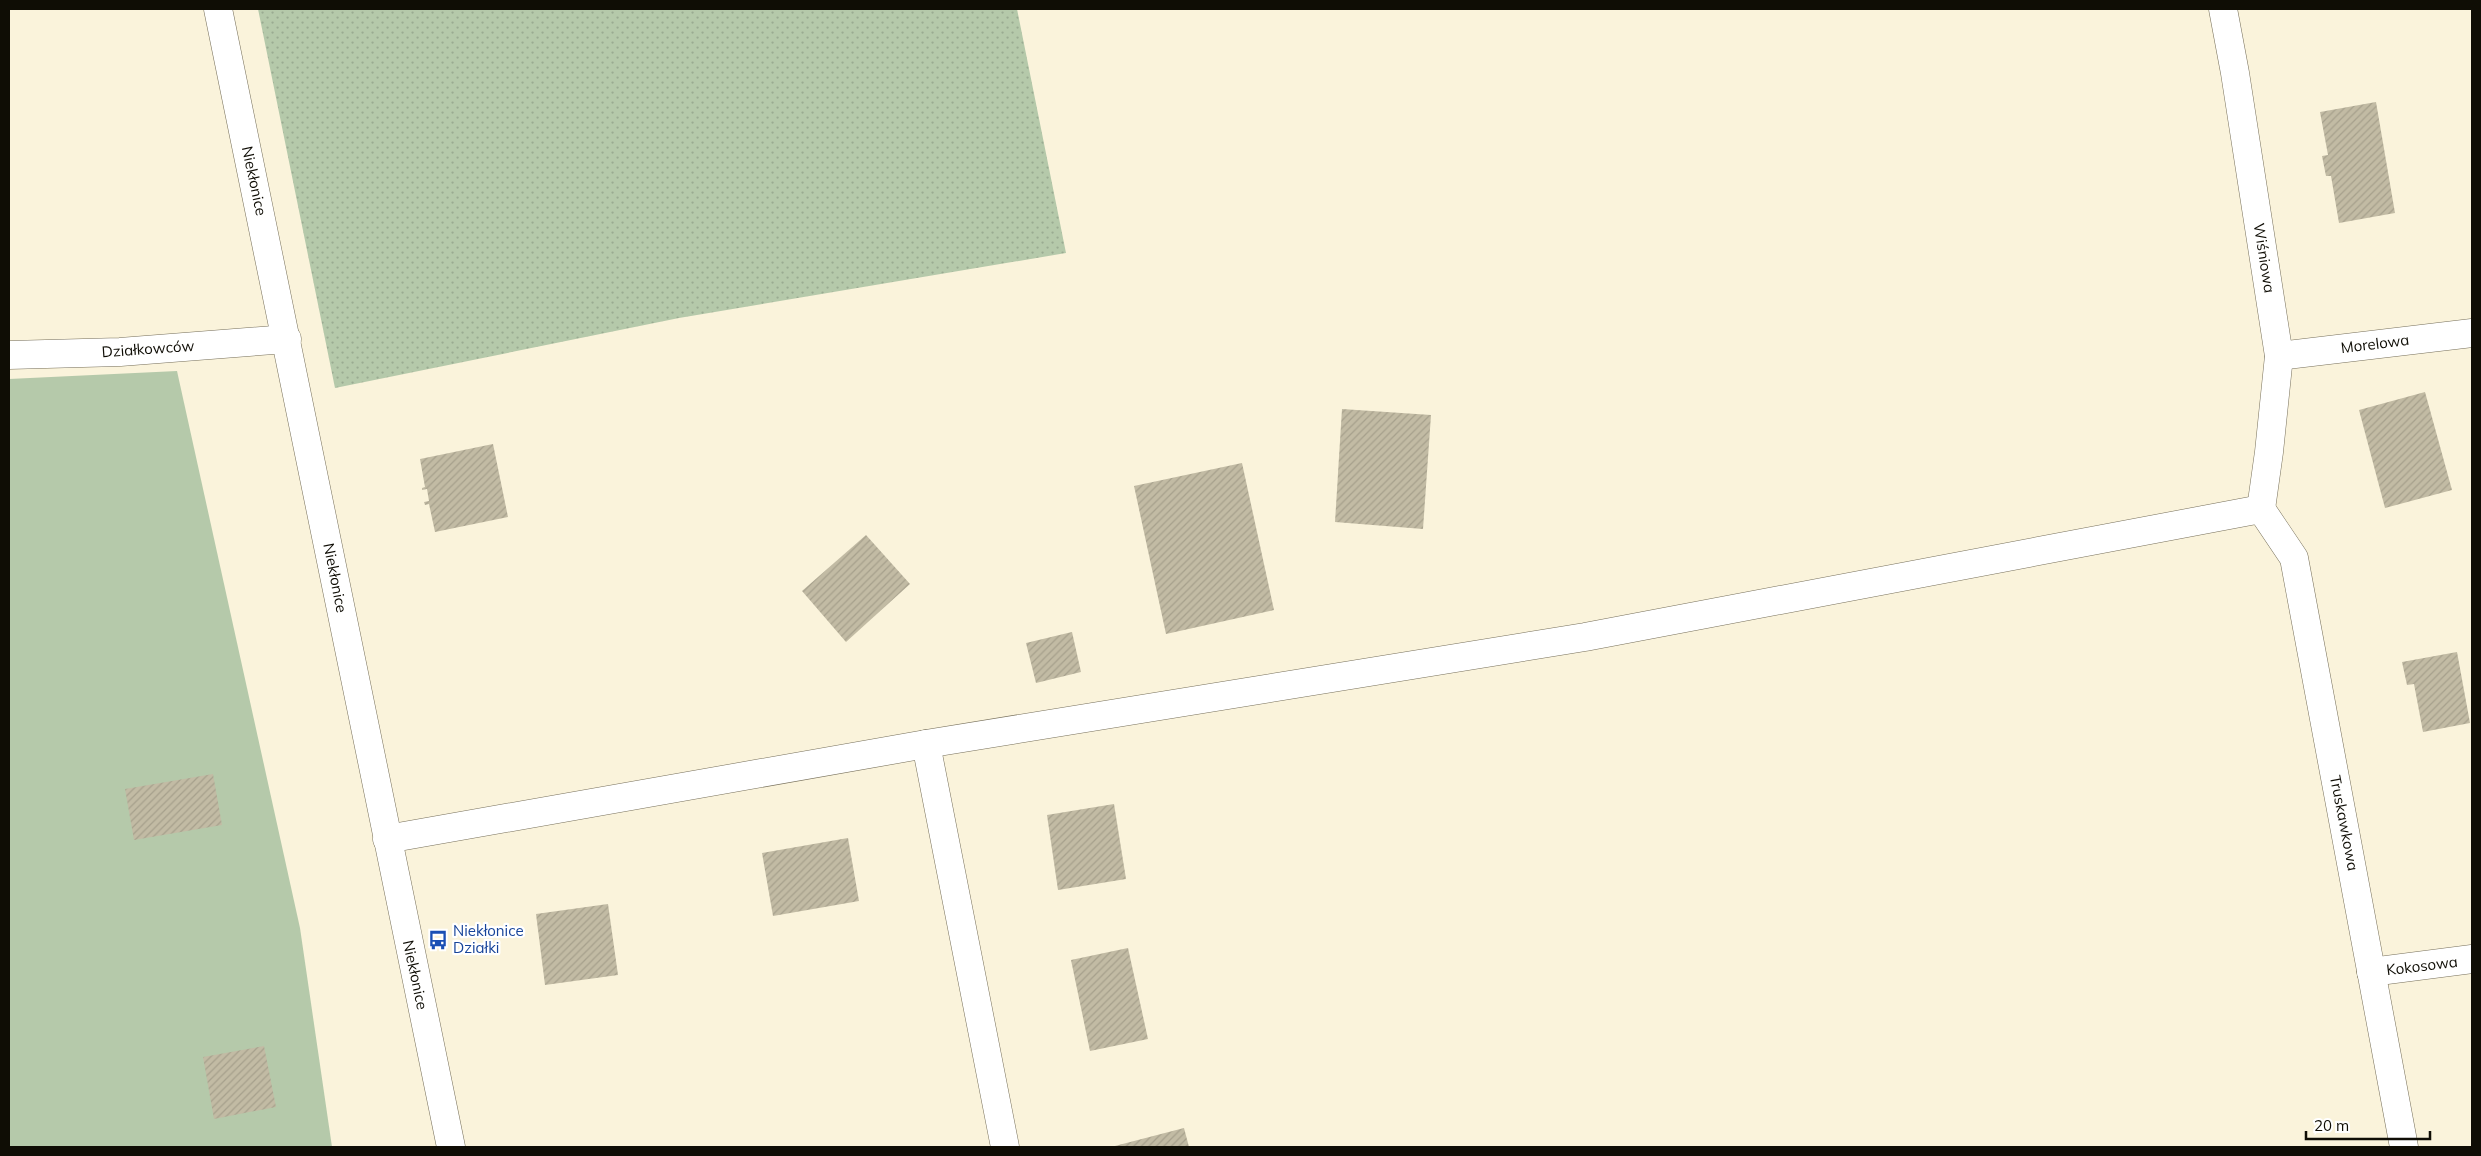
<svg xmlns="http://www.w3.org/2000/svg" width="2481" height="1156" font-family="Mulish,sans-serif">
  <style>
    .grass { fill: url(#grass-dots) }
    .garden { fill: #b5c9aa }
    .building { fill: url(#building-hatch) }
    .lines { fill: none; stroke-linecap: round; stroke-linejoin: round }
    .minor-casing { stroke: #766f5a; stroke-width: 29 }
    .minor { stroke: #fff; stroke-width: 28 }
    .labels { text-anchor: middle; stroke-width: 4.5; stroke-linejoin: round; paint-order: stroke }
    .street-label { font-size: 15px; fill: #0f0d05; stroke: #fff }
    .transit-label { font-size: 15px; fill: #164399; stroke: #fff; text-anchor: start }
  </style>
  <defs>
    <pattern id="grass-dots" width="8" height="8" patternUnits="userSpaceOnUse" patternTransform="scale(1.25)"><rect width="8" height="8" fill="#b5c9aa"/><path d="M2 2h.1M6 6h.1" fill="none" stroke="#9aab91" stroke-width="1.8" stroke-linecap="round"/></pattern>
    <pattern id="building-hatch" width="6" height="6" patternUnits="userSpaceOnUse" patternTransform="scale(1.25)"><rect width="6" height="6" fill="#c2bba4"/><path d="M-1 1l2-2M0 6l6-6M5 7l2-2" fill="none" stroke="#a6a08c"/></pattern>
  </defs>
  <rect width="100%" height="100%" fill="#faf3db"/>
  <polygon class="grass" points="258,9 1017,9 1066,253 679,318 335,388"/>
  <polygon class="garden" points="177,371 300,928 332,1147 9,1147 9,379"/>
  <g class="building">
    <polygon points="2376,102 2395,213 2339,223 2331,176 2326,176 2322,156 2328,155 2320,112"/>
    <polygon points="2425,392 2452,490 2385,508 2359,410"/>
    <polygon points="1342,409 1431,415 1423,529 1335,522"/>
    <polygon points="493,444 508,517 435,532 429,504 425,505 424,502 429,501 427,489 422,490 422,488 425,487 420,459"/>
    <polygon points="1242,463 1274,610 1166,634 1134,486"/>
    <polygon points="866,535 910,584 846,642 802,591"/>
    <polygon points="1072,632 1081,672 1036,683 1026,643"/>
    <polygon points="2457,652 2470,723 2423,732 2414,684 2407,685 2402,662"/>
    <polygon points="213,774 222,825 134,840 125,789"/>
    <polygon points="1114,804 1126,879 1058,890 1047,815"/>
    <polygon points="848,838 859,901 773,916 762,853"/>
    <polygon points="608,904 618,975 545,985 536,914"/>
    <polygon points="1128,948 1148,1039 1090,1051 1071,960"/>
    <polygon points="264,1046 276,1107 214,1119 203,1057"/>
    <polygon points="1184,1128 1189,1147 1111,1147"/>
  </g>
  <g class="lines">
    <defs>
      <g id="minor">
        <polyline points="218,9 451,1147"/>
        <polyline points="2223,9 2235,73 2279,356 2269,452 2261,509"/>
        <polyline points="9,355 120,352 287,339"/>
        <polyline points="2279,356 2472,333"/>
        <polyline points="2261,509 2294,558 2404,1147"/>
        <polyline points="926,744 1005,1147"/>
        <polyline points="387,839 926,744 1585,637 2261,509"/>
        <polyline points="2371,972 2472,959"/>
      </g>
    </defs>
    <use href="#minor" class="minor-casing"/>
    <use href="#minor" class="minor"/>
  </g>
  <defs>
    <symbol id="bus-bare" viewBox="-9 -9 18 18"><path d="M-5-6H5V4H4V6H2V4H-2V6H-4V4H-5ZM-3.5-4V0h7V-4ZM-3.5 1.2v1.5H-2V1.2ZM2 1.2v1.5H3.5V1.2Z" fill="#1a4fb4" stroke="#fff" stroke-width="2.5" paint-order="stroke"/></symbol>
  </defs>
  <g fill-rule="evenodd">
    <use href="#bus-bare" x="424" y="926" width="28" height="28"/>
  </g>
  <g class="labels">
    <g class="street-label">
      <text transform="translate(254 181) rotate(78)" y="5">Niekłonice</text>
      <text transform="translate(2264 258) rotate(81)" y="5">Wiśniowa</text>
      <text transform="translate(2375 344) rotate(-7)" y="5">Morelowa</text>
      <text transform="translate(148 349) rotate(-4)" y="5">Działkowców</text>
      <text transform="translate(335 578) rotate(79)" y="5">Niekłonice</text>
      <text transform="translate(2344 823) rotate(79)" y="5">Truskawkowa</text>
      <text transform="translate(2422 966) rotate(-7)" y="5">Kokosowa</text>
      <text transform="translate(415 975) rotate(78)" y="5">Niekłonice</text>
    </g>
    <g class="transit-label">
      <text x="453" y="936">Niekłonice<tspan x="453" dy="17">Działki</tspan></text>
    </g>
  </g>
  <rect width="2481" height="1156" fill="none" stroke="#0f0d05" stroke-width="20"/>
  <path d="M2306 1131v8h124v-8" fill="none" stroke="#0f0d05" stroke-width="2.5"/>
  <text x="2314" y="1131" font-size="15" fill="#0f0d05" stroke="#ffffff" stroke-width="4" paint-order="stroke">20 m</text>
</svg>
